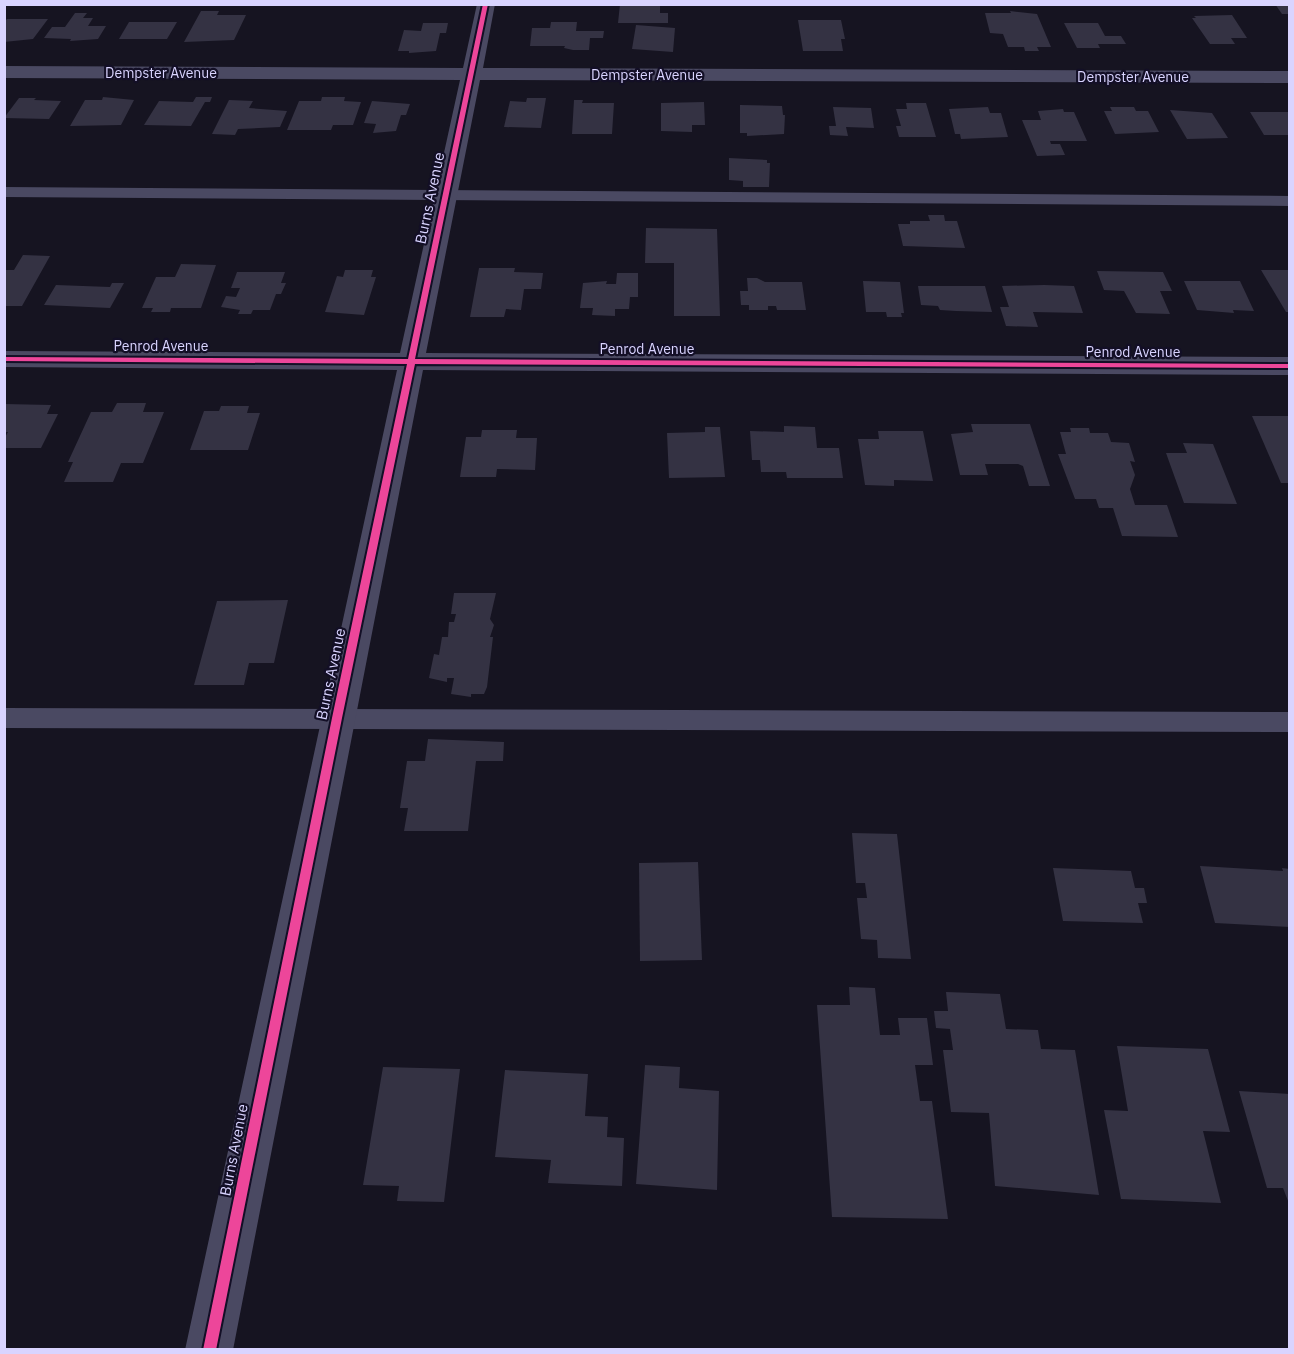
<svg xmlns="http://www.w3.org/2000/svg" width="1294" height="1354" font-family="'IBM Plex Sans',sans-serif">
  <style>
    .building { fill: #343243 }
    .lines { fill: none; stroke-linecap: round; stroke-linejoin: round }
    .lane { fill: #4a4962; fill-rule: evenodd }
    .street { fill: #4a4962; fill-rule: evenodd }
    .cycleway-casing { stroke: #130f26; stroke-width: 4 }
    .cycleway { fill: #ed469a; fill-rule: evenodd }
    .labels { text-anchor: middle; stroke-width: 4.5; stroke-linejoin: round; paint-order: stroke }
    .far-street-label { font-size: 14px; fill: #d9d4ff; stroke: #130f26 }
    .street-label { font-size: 15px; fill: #d9d4ff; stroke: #130f26 }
  </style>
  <rect width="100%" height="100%" fill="#161421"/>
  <g class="building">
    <polygon points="620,4 660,4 660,13 668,13 668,23 618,23"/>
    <polygon points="1275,4 1290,4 1290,14 1282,14"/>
    <polygon points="201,11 219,11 217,15 246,15 234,40 184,42"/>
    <polygon points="1010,11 1037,14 1051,47 1037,47 1039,51 1025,51 1024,47 1008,47 1003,34 990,33 985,13 1011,13"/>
    <polygon points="75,13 87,13 83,18 93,18 88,26 106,26 98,39 70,41 71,39 44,38 52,27 65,27"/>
    <polygon points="1232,15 1247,38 1231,38 1235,44 1210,44 1192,18 1196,18 1194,16"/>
    <polygon points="7,19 48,19 33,39 4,42 4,22"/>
    <polygon points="798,20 841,20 845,39 841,39 843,51 803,51"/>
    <polygon points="129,22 177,22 167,39 119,39"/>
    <polygon points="551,22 577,22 576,31 604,31 603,38 590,38 589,50 573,50 564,48 565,46 530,46 532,28 550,28"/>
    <polygon points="423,23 448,23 446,33 440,33 436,51 409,53 409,51 398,51 404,30 421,31"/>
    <polygon points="1064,23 1098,23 1105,36 1121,36 1126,44 1098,44 1100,48 1077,48"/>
    <polygon points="636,25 675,28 673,52 632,49"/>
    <polygon points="103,97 134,100 121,125 70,126 85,100 102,100"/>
    <polygon points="196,97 212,97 210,102 205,102 191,126 144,125 159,101 193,102"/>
    <polygon points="322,97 345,97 344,101 361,102 353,125 333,125 331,130 287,130 299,101 321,101"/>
    <polygon points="19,98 36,98 34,100 61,101 49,119 4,118"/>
    <polygon points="527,98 546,98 541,128 504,127 510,101 526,102"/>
    <polygon points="229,100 253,101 249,108 287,111 280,127 238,129 235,135 212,134"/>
    <polygon points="574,100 583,100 582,103 614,103 612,134 572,134"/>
    <polygon points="372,101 410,104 406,115 401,115 396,131 373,133 376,124 364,123"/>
    <polygon points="704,102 705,125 692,125 692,132 661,131 661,103"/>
    <polygon points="906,103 926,103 936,137 899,137 896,126 901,126 896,109 907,109"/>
    <polygon points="740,105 782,106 783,115 785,115 784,134 747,136 747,133 740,133"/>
    <polygon points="833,107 871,108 874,128 846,127 848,136 830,135 829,126 836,126"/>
    <polygon points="988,107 990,113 1001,113 1008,137 961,139 960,134 955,134 949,109"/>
    <polygon points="1110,107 1134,107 1136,111 1148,111 1159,132 1115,134 1104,111 1112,111"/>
    <polygon points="1063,109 1064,112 1074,112 1087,141 1050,141 1051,144 1060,144 1065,155 1037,156 1022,120 1041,120 1038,111"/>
    <polygon points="1170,110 1212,113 1228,138 1187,139"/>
    <polygon points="1250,112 1290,112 1290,135 1264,135"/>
    <polygon points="729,158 767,160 767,163 770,163 769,187 743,187 743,181 729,180"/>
    <polygon points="928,215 944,215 945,221 957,221 965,248 903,246 898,224 910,224 910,221 930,221"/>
    <polygon points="646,228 717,229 720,316 674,316 674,263 645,263"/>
    <polygon points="23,255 50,256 22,306 4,306 4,270 14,270"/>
    <polygon points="181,264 216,265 201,308 171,308 170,312 151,312 153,308 142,308 156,277 175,277"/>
    <polygon points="479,268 515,268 514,272 543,273 541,289 524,289 521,310 506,309 504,317 470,317"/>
    <polygon points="345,270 373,270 371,277 376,277 364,315 325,312 337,276 343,277"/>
    <polygon points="1261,270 1290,270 1290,312 1286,312"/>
    <polygon points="1097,271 1163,272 1172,291 1160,291 1170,314 1136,313 1124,291 1104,290"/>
    <polygon points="237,272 285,272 281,283 286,283 281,294 276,294 270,310 253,310 251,314 238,314 240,310 221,307 226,296 236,297 240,288 231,288"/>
    <polygon points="617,273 638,273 638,297 630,297 629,309 615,309 615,316 592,315 593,308 580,308 583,283 607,281 606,284 616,284"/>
    <polygon points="747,278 757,278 765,282 802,282 806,310 777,310 776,306 768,306 768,310 749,310 749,305 741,305 740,291 748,291"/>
    <polygon points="863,281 900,282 904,313 901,313 902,317 887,317 886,312 866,312"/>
    <polygon points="1184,281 1240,281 1254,311 1233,310 1234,313 1197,310"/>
    <polygon points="112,283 124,283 110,308 44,305 56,285 110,287"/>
    <polygon points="1044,285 1074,286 1083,313 1033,312 1038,327 1006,326 1000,307 1009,307 1002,286"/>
    <polygon points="918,286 985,286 992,312 956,311 940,310 938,306 921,305"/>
    <polygon points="117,403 146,403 143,412 164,412 143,463 121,463 113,482 64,482 73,462 68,462 91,412 112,412"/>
    <polygon points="4,404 51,405 47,414 58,414 41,448 4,448 4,439 8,432 4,432"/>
    <polygon points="221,406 249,406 247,413 260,413 248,450 190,450 204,411 219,411"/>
    <polygon points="1252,416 1290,416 1290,483 1281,483"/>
    <polygon points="971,424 1030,424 1050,486 1029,486 1023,466 1018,464 985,464 988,475 960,475 951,434 973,432"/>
    <polygon points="784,426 815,427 817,448 839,448 843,478 787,478 786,472 761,472 760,460 752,460 750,431 784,432"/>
    <polygon points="705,427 720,427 725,477 669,478 667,433 705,432"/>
    <polygon points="1070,428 1089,428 1090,433 1108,433 1111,442 1129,443 1135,462 1130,461 1135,475 1130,489 1135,505 1167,505 1178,537 1122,536 1113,508 1099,508 1096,499 1075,499 1058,454 1066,454 1060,432 1071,432"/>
    <polygon points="482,430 517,430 516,438 537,438 535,470 497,469 496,477 460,477 466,437 481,437"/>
    <polygon points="878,431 923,431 933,481 894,480 894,486 865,485 858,439 879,439"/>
    <polygon points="1183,443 1213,444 1237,504 1184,503 1166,453 1187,453"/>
    <polygon points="454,593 496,593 490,619 494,625 490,637 493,637 487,687 484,694 471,694 471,697 451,694 454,678 447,678 447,682 429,678 434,654 439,655 442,637 448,637 449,622 454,622 456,614 451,614"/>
    <polygon points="288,600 274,663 249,663 244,685 194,685 217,601"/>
    <polygon points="428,739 504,742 503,761 476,761 468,831 404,831 408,808 400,808 407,761 425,761"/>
    <polygon points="852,833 897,834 911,959 878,958 877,940 861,939 857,898 867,898 865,883 856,883"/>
    <polygon points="698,862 702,960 640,961 639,863"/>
    <polygon points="1200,866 1283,871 1282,868 1290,869 1290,927 1215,923"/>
    <polygon points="1053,868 1131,871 1135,888 1144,888 1147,903 1138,903 1143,923 1063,921"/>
    <polygon points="849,987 875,988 880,1035 900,1035 898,1018 927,1018 933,1065 915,1065 920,1101 932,1101 948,1219 832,1217 817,1005 850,1005"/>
    <polygon points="946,992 1000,994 1006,1029 1038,1030 1041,1049 1075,1050 1099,1195 995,1186 989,1113 951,1112 943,1050 953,1050 950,1029 936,1028 934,1011 948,1011"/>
    <polygon points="1117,1046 1208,1049 1230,1132 1203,1131 1221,1203 1121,1199 1104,1110 1128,1111"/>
    <polygon points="645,1065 680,1067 679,1088 719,1091 717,1190 636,1184"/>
    <polygon points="383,1067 460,1069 444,1202 397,1201 399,1186 363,1185"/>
    <polygon points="505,1070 588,1074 585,1116 608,1117 607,1137 624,1138 622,1186 548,1183 551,1160 495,1157"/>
    <polygon points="1239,1091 1290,1094 1290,1206 1283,1188 1267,1188"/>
  </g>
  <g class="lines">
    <g class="lane">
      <polygon points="4,187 1290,196 1290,206 4,197"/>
      <polygon points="4,708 1290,712 1290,732 4,728"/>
    </g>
    <polygon class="street" points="477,4 495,4 483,68 1290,71 1290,83 480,80 426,353 1290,357 1290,375 423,370 233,1350 185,1350 397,370 4,367 4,351 400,353 460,80 4,78 4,66 463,68"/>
    <defs>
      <polygon id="cycleway" points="483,4 488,4 415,359 1290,364 1290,368 415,364 342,718 216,1350 203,1350 332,718 407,364 4,361 4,357 408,359"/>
    </defs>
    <use href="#cycleway" class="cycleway-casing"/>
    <use href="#cycleway" class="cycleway"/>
  </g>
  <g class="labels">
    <g class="far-street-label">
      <text x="161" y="78">Dempster Avenue</text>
      <text x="647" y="80">Dempster Avenue</text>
      <text x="1133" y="82">Dempster Avenue</text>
      <text x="161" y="351">Penrod Avenue</text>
      <text x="647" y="354">Penrod Avenue</text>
      <text x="1133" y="357">Penrod Avenue</text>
    </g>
    <g class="street-label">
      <text transform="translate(430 198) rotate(-78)" y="5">Burns Avenue</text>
      <text transform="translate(331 674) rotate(-78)" y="5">Burns Avenue</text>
      <text transform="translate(234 1150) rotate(-79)" y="5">Burns Avenue</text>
    </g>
  </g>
  <rect width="1294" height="1354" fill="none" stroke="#d9d4ff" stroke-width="12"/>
</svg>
